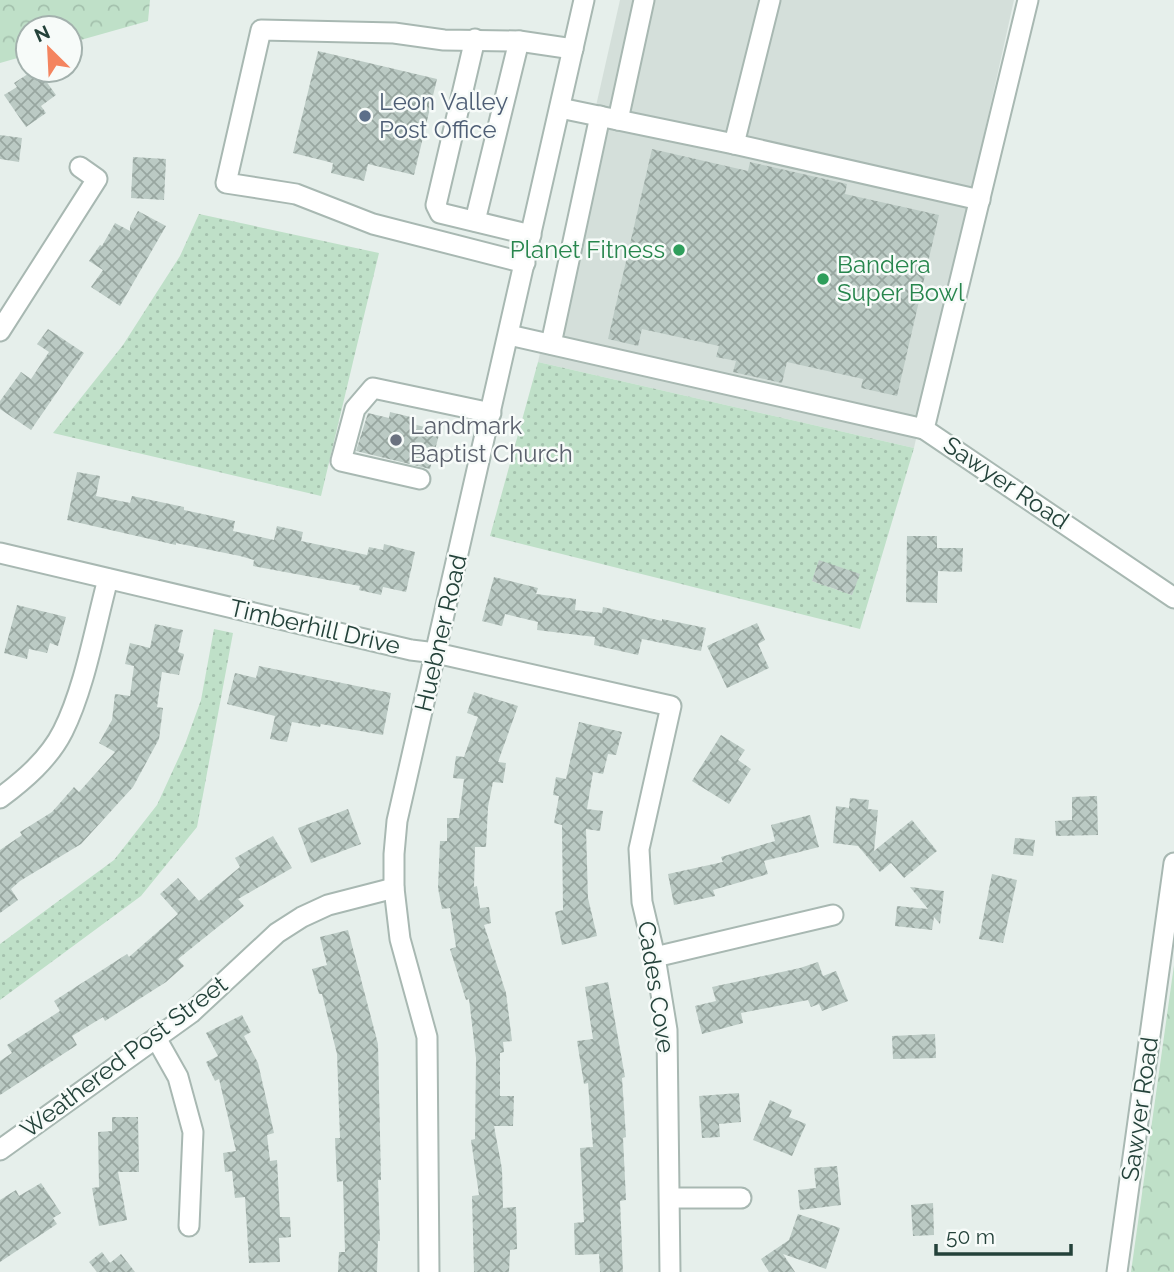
<svg xmlns="http://www.w3.org/2000/svg" width="1174" height="1272" font-family="Raleway,sans-serif">
  <style>
    .built { fill: #d4dfda }
    .grass { fill: url(#grass-dots); fill-rule: evenodd }
    .forest { fill: url(#forest-crowns) }
    .building { fill: url(#building-cross-hatch) }
    .lines { fill: none; stroke-linecap: round; stroke-linejoin: round }
    .minor-casing { stroke: #a8b8b2; stroke-width: 23 }
    .minor { stroke: #fff; stroke-width: 19 }
    .service-dot { fill: #5c6f8a; stroke: #f7fbf9; stroke-width: 2.5 }
    .leisure-dot { fill: #2e9e5b; stroke: #f7fbf9; stroke-width: 2.5 }
    .worship-dot { fill: #6b7280; stroke: #f7fbf9; stroke-width: 2.5 }
    .labels { text-anchor: middle; stroke-width: 5; stroke-linejoin: round; paint-order: stroke }
    .service-label { font-size: 24px; fill: #4e5e75; stroke: #f7fbf9; text-anchor: start }
    .leisure-label { font-size: 24px; fill: #27864d; stroke: #f7fbf9; text-anchor: end }
    .worship-label { font-size: 24px; fill: #5b616d; stroke: #f7fbf9; text-anchor: start }
    .street-label { font-size: 24px; fill: #24423a; stroke: #f7fbf9 }
  </style>
  <defs>
    <pattern id="grass-dots" width="8" height="8" patternUnits="userSpaceOnUse" patternTransform="scale(1.75)"><rect width="8" height="8" fill="#bfe0c8"/><path d="M2 2h.1M6 6h.1" fill="none" stroke="#a4c1ad" stroke-width="1.8" stroke-linecap="round"/></pattern>
    <pattern id="forest-crowns" width="20" height="18" patternUnits="userSpaceOnUse" patternTransform="scale(1.75)"><rect width="20" height="18" fill="#bfe0c8"/><path d="M2 6a3 3 0 1 1 6 0M12 15a3 3 0 1 1 6 0" fill="none" stroke="#a4c1ad"/></pattern>
    <pattern id="building-cross-hatch" width="8" height="8" patternUnits="userSpaceOnUse" patternTransform="scale(1.75)"><rect width="8" height="8" fill="#bbcac4"/><path d="M0 0l8 8M0 8l8-8" fill="none" stroke="#98a6a0"/></pattern>
  </defs>
  <rect width="100%" height="100%" fill="#e6efeb"/>
  <polygon class="built" points="620,0 1014,0 914,448 538,362"/>
  <g class="grass">
    <polygon points="199,214 379,253 321,496 53,433 123,345 180,256"/>
    <path d="M 538,362 L 914,448 L 860,629 L 490,536 ZM 819,561 L 859,574 L 852,595 L 812,581 Z"/>
    <polygon points="214,629 233,633 197,827 141,896 0,1000 0,944 114,860 157,805 185,744 201,700"/>
  </g>
  <g class="forest">
    <polygon points="0,0 150,0 148,21 70,43 70,28 28,28 28,55 0,63"/>
    <polygon points="1174,965 1174,1272 1131,1272"/>
  </g>
  <g class="building">
    <polygon points="318,51 437,79 414,175 368,164 364,181 331,173 333,163 293,153"/>
    <polygon points="34,70 38,70 56,95 41,106 46,113 26,127 4,95 17,87 14,83"/>
    <polygon points="0,135 22,138 19,162 0,159"/>
    <polygon points="652,149 748,171 750,162 847,184 845,194 939,215 897,396 861,388 863,379 787,362 782,383 733,372 736,361 716,357 719,346 642,329 638,346 608,339"/>
    <polygon points="133,157 166,159 164,200 131,198"/>
    <polygon points="138,211 166,226 120,306 91,287 103,270 89,261 100,245 102,246 115,223 130,231 130,226"/>
    <polygon points="48,329 84,353 31,430 0,409 0,401 21,372 31,379 49,352 37,344"/>
    <polygon points="390,412 415,418 413,424 440,431 430,469 356,451 368,413 389,418"/>
    <polygon points="77,472 100,476 96,496 130,503 132,496 184,507 184,510 235,521 233,531 274,540 277,526 303,532 301,541 367,555 369,547 383,550 384,544 415,552 406,592 383,587 381,595 359,590 360,586 253,566 254,560 240,556 176,543 176,545 67,520"/>
    <polygon points="907,536 937,536 937,548 963,548 962,572 938,571 937,603 906,602"/>
    <polygon points="819,560 860,574 852,595 812,581"/>
    <polygon points="494,577 538,588 536,594 576,599 575,610 602,613 603,607 662,621 662,619 706,628 701,651 642,639 638,655 594,645 595,637 537,630 538,622 505,614 502,626 482,621"/>
    <polygon points="17,605 66,617 58,646 50,643 47,653 29,649 27,659 4,653"/>
    <polygon points="757,623 765,640 758,644 769,668 727,688 707,646"/>
    <polygon points="155,624 183,630 178,652 184,654 179,675 162,672 157,707 163,708 159,739 133,787 81,844 20,881 11,889 18,900 0,913 0,850 22,835 20,832 52,812 74,787 79,792 115,752 99,743 112,720 115,694 130,696 134,666 125,664 130,643 150,648"/>
    <polygon points="259,666 391,693 383,735 321,724 320,727 292,722 287,742 270,739 275,716 227,704 235,673 256,678"/>
    <polygon points="474,692 518,706 498,762 506,763 503,783 493,782 488,807 486,847 475,847 474,887 477,886 480,908 489,907 491,923 484,925 506,993 512,1041 503,1042 504,1052 500,1053 500,1096 514,1096 513,1126 494,1126 502,1169 503,1208 516,1207 517,1249 510,1250 509,1272 474,1272 472,1196 479,1195 471,1140 475,1139 476,1058 469,999 466,1000 450,949 456,947 450,908 442,909 438,888 440,841 447,841 447,818 459,818 464,779 453,778 456,756 464,757 478,717 467,713"/>
    <polygon points="579,722 622,732 616,755 608,754 603,774 593,772 587,809 603,811 600,831 586,829 588,898 597,936 562,945 555,912 563,910 562,825 554,823 559,796 553,795 556,777 566,779"/>
    <polygon points="721,735 745,750 738,760 751,769 729,804 692,781"/>
    <polygon points="1097,796 1098,835 1056,836 1055,821 1072,820 1072,797"/>
    <polygon points="850,798 869,800 868,809 878,810 874,851 912,820 937,851 904,878 891,863 880,872 858,846 833,843 836,806 849,808"/>
    <polygon points="348,809 361,844 311,863 298,828"/>
    <polygon points="810,815 819,847 764,861 768,874 713,890 715,896 674,905 668,874 723,862 721,857 775,841 771,825"/>
    <polygon points="273,836 292,868 238,899 244,906 178,959 184,966 166,982 105,1021 103,1017 72,1036 77,1045 0,1095 0,1061 12,1053 7,1045 60,1011 54,1001 127,954 129,957 178,914 160,894 178,878 199,901 240,867 235,858"/>
    <polygon points="1015,838 1035,840 1033,856 1013,854"/>
    <polygon points="992,874 1017,880 1003,943 979,939"/>
    <polygon points="910,887 944,891 940,924 934,917 932,930 895,926 897,906 928,909"/>
    <polygon points="348,930 378,1044 381,1180 378,1180 380,1241 378,1241 377,1272 338,1272 339,1252 345,1252 343,1181 337,1182 335,1138 340,1138 337,1054 322,994 319,994 312,969 327,965 320,937"/>
    <polygon points="818,962 823,976 836,971 848,1001 822,1011 819,1004 811,1007 808,1000 741,1013 743,1023 702,1034 695,1006 716,1001 712,987 800,968"/>
    <polygon points="608,982 625,1077 622,1078 626,1137 623,1138 626,1200 620,1201 623,1272 600,1272 599,1254 575,1255 574,1223 584,1222 580,1148 593,1147 588,1083 584,1084 577,1041 593,1039 585,987"/>
    <polygon points="242,1015 251,1032 244,1036 258,1063 274,1133 267,1135 270,1161 277,1160 280,1217 290,1217 291,1237 279,1238 280,1262 249,1263 245,1197 235,1198 232,1171 225,1172 223,1153 236,1151 219,1079 215,1081 206,1062 218,1056 206,1033"/>
    <polygon points="935,1034 936,1058 893,1059 892,1036"/>
    <polygon points="739,1093 741,1122 719,1124 720,1137 702,1138 699,1096"/>
    <polygon points="770,1100 792,1110 789,1117 806,1124 792,1156 753,1140"/>
    <polygon points="112,1117 138,1117 139,1172 118,1172 127,1220 99,1226 92,1188 99,1187 98,1132 112,1131"/>
    <polygon points="837,1166 841,1205 800,1210 798,1190 816,1188 814,1168"/>
    <polygon points="41,1183 61,1213 53,1218 57,1224 0,1262 0,1200 16,1190 19,1196"/>
    <polygon points="933,1203 934,1235 913,1236 911,1205"/>
    <polygon points="798,1214 840,1228 826,1269 783,1254 795,1272 769,1272 761,1259 789,1240"/>
    <polygon points="102,1252 110,1263 121,1254 135,1272 97,1272 89,1262"/>
  </g>
  <g class="lines">
    <defs>
      <g id="minor">
        <polyline points="1028,0 924,429 1174,598"/>
        <polyline points="475,39 436,205 440,213 531,235"/>
        <polyline points="560,108 734,144 770,0"/>
        <polyline points="618,120 644,0"/>
        <polyline points="734,144 980,200"/>
        <polyline points="475,221 519,41"/>
        <polyline points="525,263 373,224 296,194 226,183 261,30 394,33 444,40 519,41 573,49"/>
        <polyline points="0,331 97,179 80,167"/>
        <polyline points="509,335 924,429"/>
        <polyline points="551,344 600,116"/>
        <polyline points="420,479 341,461 355,409 373,388 491,413"/>
        <polyline points="0,553 411,650 436,653 671,706 639,849 642,902 655,957 667,1030 670,1272"/>
        <path d="M 0,798 C 24,780 49,759 63,731 C 85,687 95,627 108,579"/>
        <polyline points="655,957 833,915"/>
        <polyline points="156,1038 178,1077 193,1132 189,1226"/>
        <polyline points="0,1150 191,1013 277,933 302,917 328,905 394,888"/>
        <polyline points="670,1198 741,1198"/>
        <polyline points="429,1272 427,1037 400,939 394,888 394,854 397,821 584,0"/>
        <polyline points="1117,1272 1174,863"/>
      </g>
    </defs>
    <use href="#minor" class="minor-casing"/>
    <use href="#minor" class="minor"/>
  </g>
  <circle class="service-dot" cx="365" cy="116" r="7"/>
  <g class="leisure-dot">
    <circle cx="679" cy="250" r="7"/>
    <circle cx="823" cy="279" r="7"/>
  </g>
  <circle class="worship-dot" cx="396" cy="440" r="7"/>
  <g class="labels">
    <g class="service-label">
      <text x="379" y="110">Leon Valley<tspan x="379" dy="28">Post Office</tspan></text>
    </g>
    <g class="leisure-label">
      <text x="665" y="258">Planet Fitness</text>
      <text x="837" y="273" text-anchor="start">Bandera<tspan x="837" dy="28">Super Bowl</tspan></text>
    </g>
    <g class="worship-label">
      <text x="410" y="434">Landmark<tspan x="410" dy="28">Baptist Church</tspan></text>
    </g>
    <g class="street-label">
      <text transform="translate(1006 483) rotate(34)" y="8">Sawyer Road</text>
      <text transform="translate(315 627) rotate(13)" y="8">Timberhill Drive</text>
      <text transform="translate(441 633) rotate(-77)" y="8">Huebner Road</text>
      <text transform="translate(656 987) rotate(81)" y="8">Cades Cove</text>
      <text transform="translate(124 1057) rotate(-37)" y="8">Weathered Post Street</text>
      <text transform="translate(1140 1109) rotate(-82)" y="8">Sawyer Road</text>
    </g>
  </g>
  <g transform="translate(49 49) rotate(336)"><circle r="33" fill="#f7fbf9" stroke="#a3b1ad" stroke-width="2"/>
  <path d="M0-5L12 26L0 18L-12 26Z" fill="#f4845f"/>
  <text y="-10" font-size="19" font-weight="bold" text-anchor="middle" fill="#24423a">N</text>
  </g>
  <path d="M936 1244v10h135v-10" fill="none" stroke="#24423a" stroke-width="3.5"/>
  <text x="946" y="1244" font-size="21" fill="#24423a" stroke="#f7fbf9" stroke-width="5" paint-order="stroke">50 m</text>
</svg>
